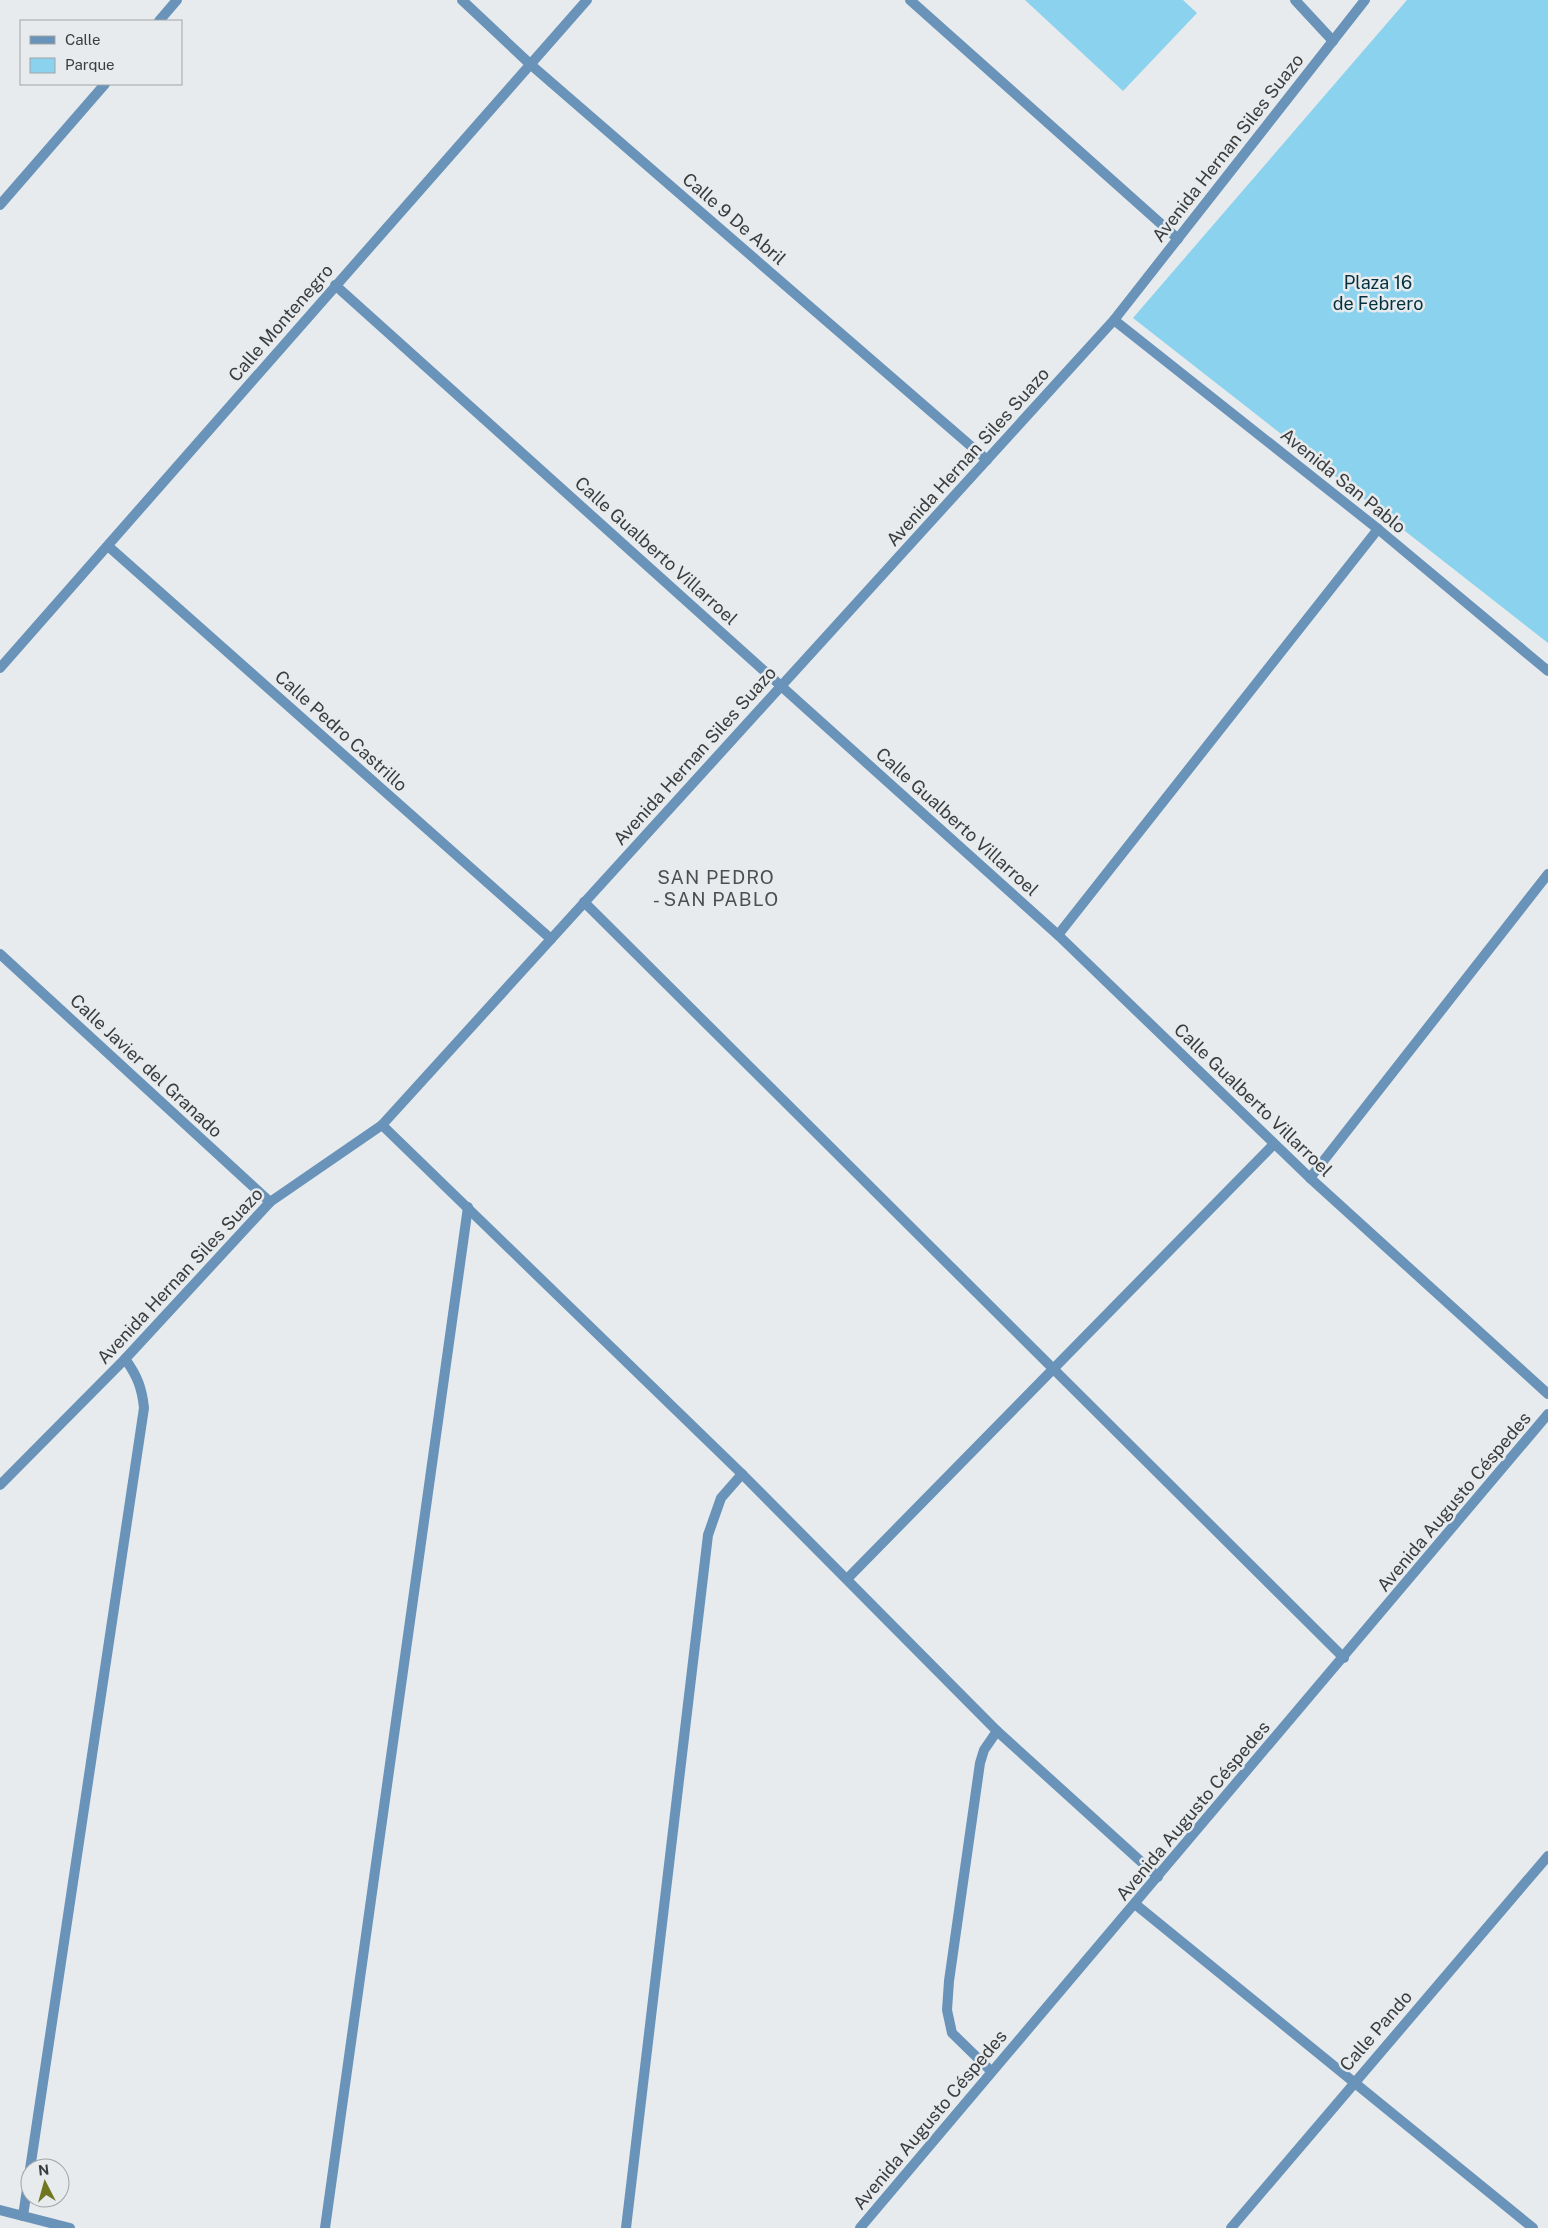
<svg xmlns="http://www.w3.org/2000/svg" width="1548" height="2228" font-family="'Public Sans',sans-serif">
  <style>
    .park { fill: #8ad2ee }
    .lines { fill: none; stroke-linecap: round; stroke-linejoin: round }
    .lane { stroke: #6993b9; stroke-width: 10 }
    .street { stroke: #6993b9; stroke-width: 10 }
    .labels { text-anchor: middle; stroke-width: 5; stroke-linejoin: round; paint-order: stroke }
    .street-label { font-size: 18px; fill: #3a3c3d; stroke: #e7ebed }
    .park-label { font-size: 18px; fill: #03313f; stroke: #e7ebed }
    .neighbourhood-label { font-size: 19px; letter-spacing: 1px; fill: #4c4f51; stroke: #e7ebed }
  </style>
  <rect width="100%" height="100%" fill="#e7ebed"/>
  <g class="park">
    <polygon points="1025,0 1183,0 1197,13 1123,91"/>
    <polygon points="1407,0 1548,0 1548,643 1133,318"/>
  </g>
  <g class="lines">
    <polyline class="lane" points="847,1579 1274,1144"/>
    <g class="street">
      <polyline points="462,0 530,64 987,460"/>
      <polyline points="910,0 1178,239"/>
      <polyline points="1295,0 1333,41"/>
      <polyline points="159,21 177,0"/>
      <polyline points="0,205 105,84"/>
      <polyline points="335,285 1058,935 1310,1178 1548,1394"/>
      <polyline points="1114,320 1378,529 1548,671"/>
      <polyline points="108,546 551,939"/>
      <polyline points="0,668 587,0"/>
      <polyline points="584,902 1344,1658"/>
      <polyline points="1058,935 1378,529"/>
      <polyline points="0,954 270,1202"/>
      <polyline points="382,1125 742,1474 997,1731 1158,1877"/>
      <polyline points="1310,1178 1548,874"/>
      <polyline points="0,1485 125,1359 270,1202 382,1125 1114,320 1365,0"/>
      <polyline points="1135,1904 1533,2228"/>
      <polyline points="991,2071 952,2033 947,2010 949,1981 980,1763 984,1750 997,1731"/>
      <polyline points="0,2210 70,2228"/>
      <path d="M 23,2216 L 144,1408 C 142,1388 137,1375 125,1359"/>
      <polyline points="325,2228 468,1207"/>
      <polyline points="626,2228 708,1535 721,1498 742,1474"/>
      <path d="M 860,2228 C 1088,1955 1320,1687 1548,1414"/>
      <polyline points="1231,2228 1548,1856"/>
    </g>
  </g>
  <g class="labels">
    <g class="street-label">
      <text transform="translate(1228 148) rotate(-52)" y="6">Avenida Hernan Siles Suazo</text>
      <text transform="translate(734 219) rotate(41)" y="6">Calle 9 De Abril</text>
      <text transform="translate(281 323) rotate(-49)" y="6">Calle Montenegro</text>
      <text transform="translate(968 457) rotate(-48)" y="6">Avenida Hernan Siles Suazo</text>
      <text transform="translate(1343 481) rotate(39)" y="6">Avenida San Pablo</text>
      <text transform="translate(656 551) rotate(42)" y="6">Calle Gualberto Villarroel</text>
      <text transform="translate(341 731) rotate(42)" y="6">Calle Pedro Castrillo</text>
      <text transform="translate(695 756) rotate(-48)" y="6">Avenida Hernan Siles Suazo</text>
      <text transform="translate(957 822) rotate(42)" y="6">Calle Gualberto Villarroel</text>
      <text transform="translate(146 1066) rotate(43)" y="6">Calle Javier del Granado</text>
      <text transform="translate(1253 1100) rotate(44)" y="6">Calle Gualberto Villarroel</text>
      <text transform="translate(180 1276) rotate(-47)" y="6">Avenida Hernan Siles Suazo</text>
      <text transform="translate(1454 1502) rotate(-50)" y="6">Avenida Augusto Céspedes</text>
      <text transform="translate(1193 1811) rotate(-50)" y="6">Avenida Augusto Céspedes</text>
      <text transform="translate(1376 2031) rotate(-49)" y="6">Calle Pando</text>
      <text transform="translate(930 2120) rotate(-50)" y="6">Avenida Augusto Céspedes</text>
    </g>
    <g class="park-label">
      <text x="1378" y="289">Plaza 16<tspan x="1378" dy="21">de Febrero</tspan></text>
    </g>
    <g class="neighbourhood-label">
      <text x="716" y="884">SAN PEDRO<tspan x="716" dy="22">- SAN PABLO</tspan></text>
    </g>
  </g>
  <rect x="20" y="20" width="162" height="65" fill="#e7ebed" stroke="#a2a5a7"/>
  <rect x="30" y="36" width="25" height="8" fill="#6993b9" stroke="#a2a5a7"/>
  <text x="65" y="45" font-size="15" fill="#3a3c3d">Calle</text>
  <rect x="30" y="58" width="25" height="15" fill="#8ad2ee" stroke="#a2a5a7"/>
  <text x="65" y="70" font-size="15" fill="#3a3c3d">Parque</text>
  <g transform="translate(45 2183) rotate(354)"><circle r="24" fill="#e7ebed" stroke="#a2a5a7"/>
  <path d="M0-4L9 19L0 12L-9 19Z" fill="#707721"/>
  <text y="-8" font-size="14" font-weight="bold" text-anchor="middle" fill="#3a3c3d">N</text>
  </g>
</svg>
